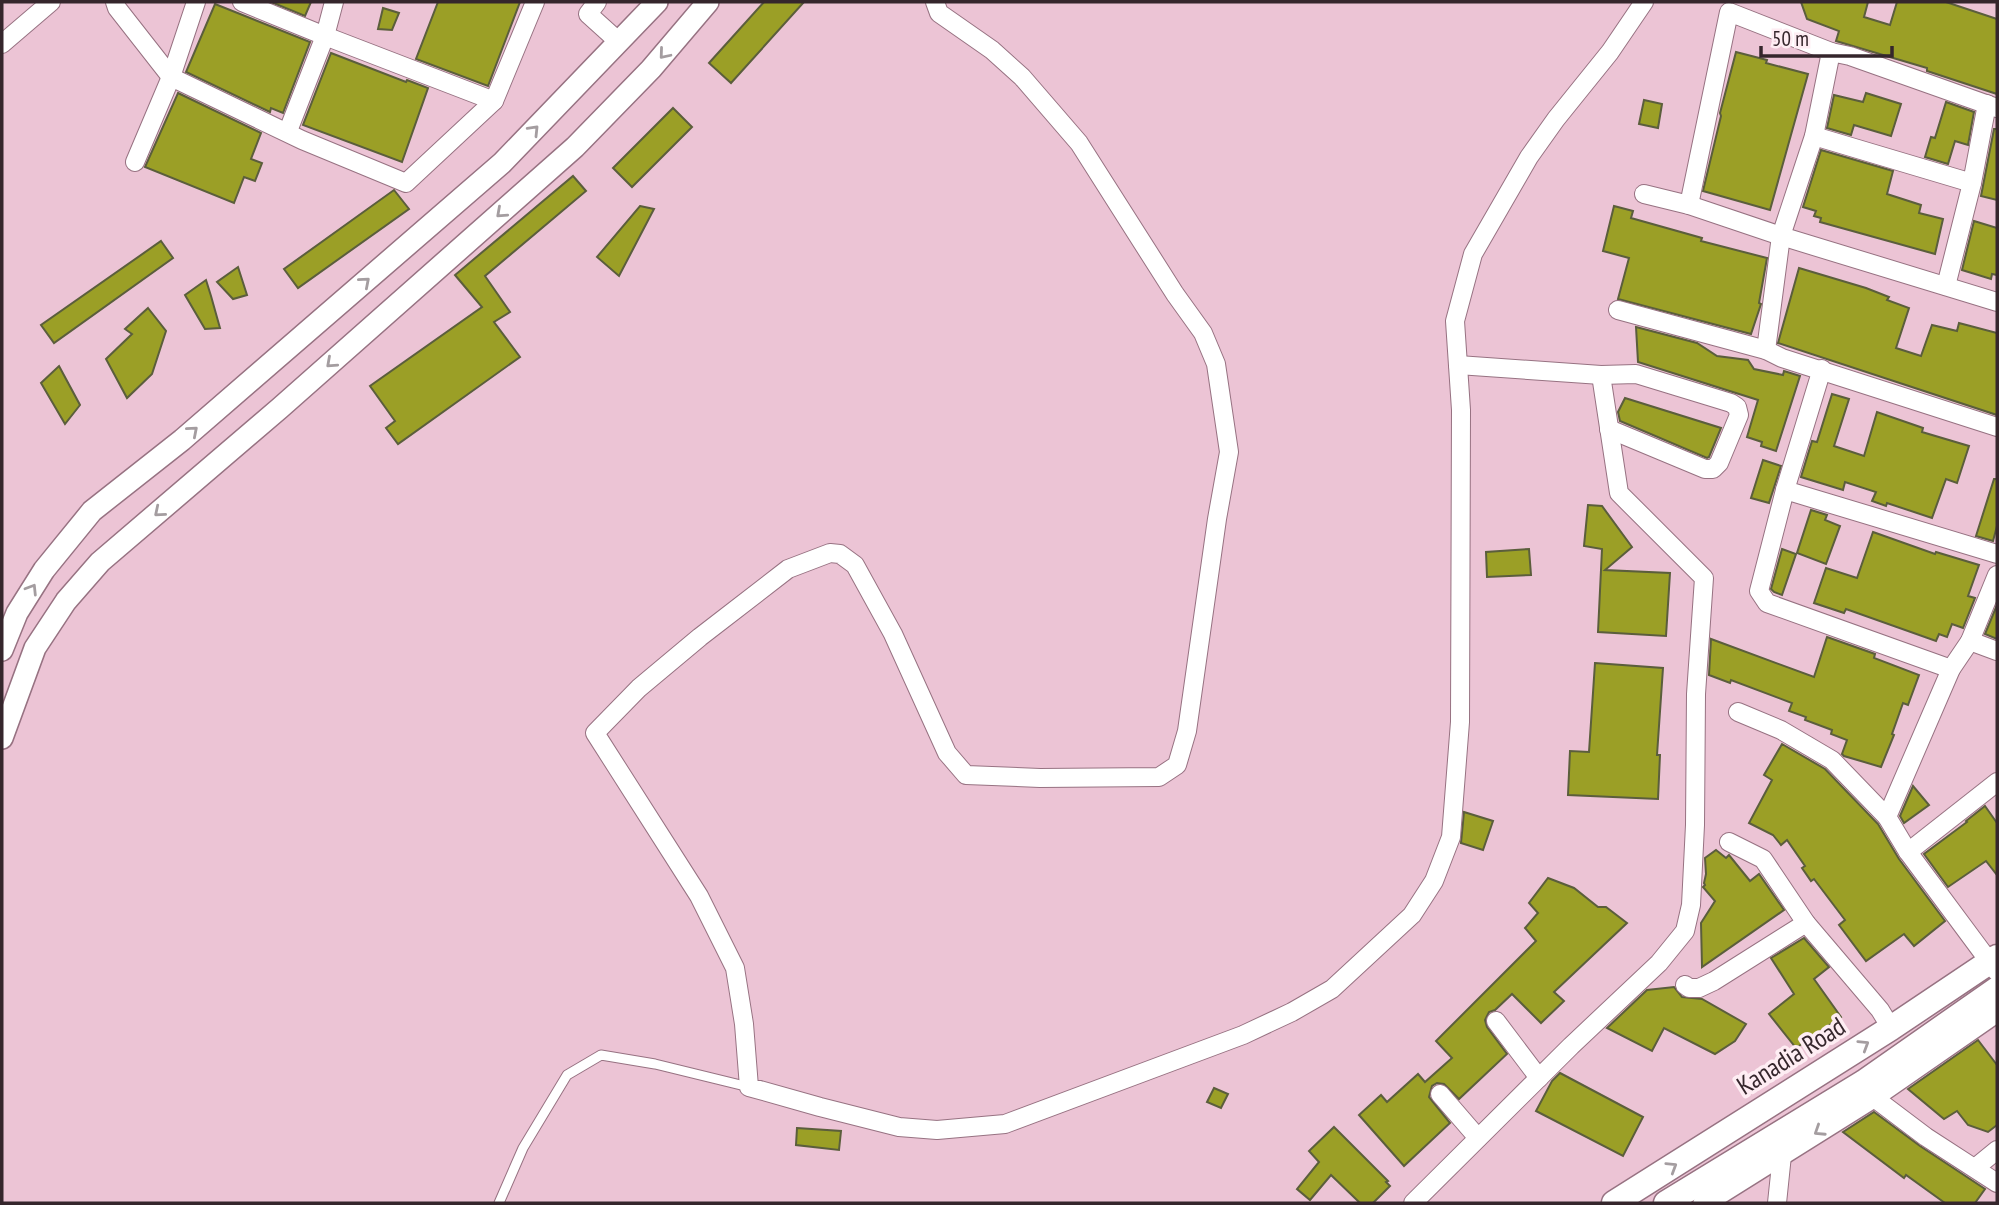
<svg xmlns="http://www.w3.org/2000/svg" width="1999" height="1205" font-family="'PT Sans Narrow',sans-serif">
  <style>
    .building { fill: #9b9f26; stroke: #5b5e3c; stroke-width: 2 }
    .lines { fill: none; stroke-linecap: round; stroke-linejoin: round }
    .service-casing { stroke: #977282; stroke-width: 11 }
    .minor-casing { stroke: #977282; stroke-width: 20 }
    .tertiary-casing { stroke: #977282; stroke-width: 24 }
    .secondary-casing { stroke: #977282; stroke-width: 27 }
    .service { stroke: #fff; stroke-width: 9 }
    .minor { stroke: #fff; stroke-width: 18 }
    .tertiary { stroke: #fff; stroke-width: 21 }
    .secondary { stroke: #fff; stroke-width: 24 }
    .oneway { stroke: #a49da0 }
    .labels { text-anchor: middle; stroke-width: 7; stroke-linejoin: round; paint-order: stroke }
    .street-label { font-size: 26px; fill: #35262c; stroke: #feedf3 }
  </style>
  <rect width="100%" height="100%" fill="#ecc4d5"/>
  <g class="building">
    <polygon points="271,2 311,2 305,16"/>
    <polygon points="438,2 520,2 488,86 416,59"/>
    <polygon points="764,2 804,2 731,83 709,63"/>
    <polygon points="1801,2 1868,2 1864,17 1890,25 1897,2 1946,2 1997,19 1997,94 1927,71 1927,68 1836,41 1839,31 1807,19"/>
    <polygon points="215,4 310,42 283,113 271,108 270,112 186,72"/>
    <polygon points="383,8 399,13 392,30 378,29"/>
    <polygon points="1736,52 1767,60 1766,63 1808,74 1770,210 1703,191 1721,116 1720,113"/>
    <polygon points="331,53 406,82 407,80 428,88 402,162 303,125"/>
    <polygon points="178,93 261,133 251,159 262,163 255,181 244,177 234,203 145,167"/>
    <polygon points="1866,93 1901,104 1891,136 1854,125 1851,135 1827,128 1834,95 1863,102"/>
    <polygon points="1644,100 1662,104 1658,128 1639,124"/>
    <polygon points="1946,102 1974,112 1968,145 1955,141 1948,164 1925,157 1931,137 1935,138"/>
    <polygon points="673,108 692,127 632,187 613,168"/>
    <polygon points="1994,129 1997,129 1997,200 1981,196"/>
    <polygon points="1821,150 1893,171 1887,194 1921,205 1919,213 1943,219 1935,254 1820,222 1821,218 1814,216 1816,211 1803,207"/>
    <polygon points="573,176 586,191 485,276 510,312 494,322 520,357 398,444 386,428 395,421 370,386 482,307 455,275"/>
    <polygon points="394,190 409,209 298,288 284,269"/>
    <polygon points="640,206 654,209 619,276 597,257"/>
    <polygon points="1614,206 1633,211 1631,218 1702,238 1701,241 1767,258 1759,303 1761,304 1751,334 1618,299 1629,258 1603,251"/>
    <polygon points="1974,221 1997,228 1997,275 1992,274 1991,279 1962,270"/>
    <polygon points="161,241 173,258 54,343 41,325"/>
    <polygon points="238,267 247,295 233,299 217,282"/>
    <polygon points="1799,268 1866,288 1889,297 1887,300 1909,308 1896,348 1921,356 1932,325 1957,331 1959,323 1997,333 1997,415 1778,343"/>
    <polygon points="206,280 211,296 220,328 205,329 185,295"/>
    <polygon points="148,308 166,331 152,374 127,398 106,359 132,334 125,329"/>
    <polygon points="1636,327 1697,343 1717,356 1748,360 1754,369 1783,375 1784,371 1800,376 1776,451 1761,446 1762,442 1747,437 1758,400 1638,362"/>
    <polygon points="59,366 80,405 65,424 41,383"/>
    <polygon points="1832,394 1849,399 1834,446 1864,456 1877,412 1923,428 1922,432 1969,446 1957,483 1946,479 1932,518 1887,503 1886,506 1872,501 1876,492 1845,482 1843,490 1801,477 1812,441 1817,442"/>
    <polygon points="1625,398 1721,428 1709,457 1707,458 1620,421 1618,412"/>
    <polygon points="1763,460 1781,466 1769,503 1751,498"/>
    <polygon points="1994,479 1997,479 1997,526 1993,541 1976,536"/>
    <polygon points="1588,505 1602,506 1632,547 1605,570 1670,573 1666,636 1598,632 1602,549 1584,546"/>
    <polygon points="1811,510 1827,515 1825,520 1840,526 1826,564 1797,553"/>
    <polygon points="1873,532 1935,554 1936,552 1979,565 1968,596 1975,598 1963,628 1952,624 1947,637 1939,634 1936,641 1846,609 1844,613 1814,603 1826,568 1857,578"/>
    <polygon points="1529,549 1531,575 1487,577 1486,552"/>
    <polygon points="1782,549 1796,554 1782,595 1774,592 1771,589"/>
    <polygon points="1997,605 1997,639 1985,634"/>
    <polygon points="1827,637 1875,654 1874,658 1919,675 1908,705 1903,703 1892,734 1894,735 1881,767 1844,756 1842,754 1847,740 1831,734 1832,730 1805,720 1806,717 1789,711 1792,703 1731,680 1730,683 1709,675 1711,639 1814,677"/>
    <polygon points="1595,663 1663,668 1657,755 1660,755 1658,799 1568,795 1570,751 1589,752"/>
    <polygon points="1782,744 1825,769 1878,824 1899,859 1945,921 1914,946 1904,934 1866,961 1839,925 1845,920 1814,879 1811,881 1802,868 1805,866 1787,840 1781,845 1773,835 1749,823 1772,780 1764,775"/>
    <polygon points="1913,786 1929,805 1904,823 1900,816"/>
    <polygon points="1985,806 1997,823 1997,875 1986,861 1948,887 1924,854 1967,822 1966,821"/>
    <polygon points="1464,812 1493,821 1483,850 1461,843"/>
    <polygon points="1716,850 1726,858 1729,855 1750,881 1759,874 1784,910 1702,967 1701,923 1715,901 1703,887 1705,885 1704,883 1706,874 1705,858"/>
    <polygon points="1548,878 1574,888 1598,907 1606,907 1627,923 1554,992 1564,1001 1541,1023 1512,994 1495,1010 1489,1012 1485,1020 1487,1027 1507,1054 1459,1099 1444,1084 1437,1083 1432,1086 1429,1097 1450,1123 1404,1166 1359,1115 1381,1095 1387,1102 1418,1074 1425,1082 1452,1058 1436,1041 1536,941 1525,928 1538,913 1529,903"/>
    <polygon points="1804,938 1829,967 1814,979 1841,1017 1796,1048 1769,1014 1794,994 1771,958"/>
    <polygon points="1674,987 1682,997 1702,999 1746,1024 1735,1041 1715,1054 1664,1028 1652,1051 1607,1028 1647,990"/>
    <polygon points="1978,1040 1997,1065 1997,1125 1988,1132 1968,1125 1957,1111 1944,1119 1908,1089"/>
    <polygon points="1560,1073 1643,1117 1623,1156 1536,1111 1552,1081"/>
    <polygon points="1214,1088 1228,1094 1221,1108 1207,1102"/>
    <polygon points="1874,1112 1920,1146 1985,1189 1975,1203 1945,1203 1906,1175 1904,1178 1843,1132"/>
    <polygon points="1334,1127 1388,1181 1386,1182 1390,1186 1373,1203 1360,1203 1331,1175 1310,1200 1297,1189 1319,1162 1309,1151"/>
    <polygon points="797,1128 841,1131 839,1150 796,1145"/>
  </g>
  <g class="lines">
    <defs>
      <polyline id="service" points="499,1203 523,1148 567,1075 601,1055 655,1064 749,1087"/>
      <g id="minor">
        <polyline points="115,2 117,8 171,77 302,140 406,183 494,101"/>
        <polyline points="242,2 325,36 288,131"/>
        <polyline points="334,2 325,36 494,101 535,2"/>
        <polyline points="597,2 588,14 619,42"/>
        <polyline points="935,2 939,13 992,50 1022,77 1079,143 1175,294 1203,333 1216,364 1229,452 1217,519 1187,731 1177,765 1159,777 1040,778 966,775 947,753 893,634 855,565 840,554 830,553 788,569 700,637 639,688 595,733 699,896 735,968 744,1024 749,1087 820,1107 899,1127 937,1130 1005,1124 1243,1035 1292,1012 1332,989 1412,915 1434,881 1451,837 1460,722 1461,410 1455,321 1473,254 1529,157 1556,119 1610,52 1644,2"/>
        <polyline points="2,44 51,2"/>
        <polyline points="1814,136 1972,183"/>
        <polyline points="135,162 171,77 196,2"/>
        <polyline points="1644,194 1689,205 1781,236 1997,302"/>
        <polyline points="1689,205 1729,12 1831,52"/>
        <polyline points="1946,286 1972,183 1987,104"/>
        <polyline points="1618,310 1766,350 1782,358 1997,427"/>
        <polyline points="1766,350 1781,236 1814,136 1831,52 1850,56 1997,108"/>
        <polyline points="1458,365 1601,375 1636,374 1731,403 1737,407 1739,415 1719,463 1713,469 1705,469 1609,429"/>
        <polyline points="1822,369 1785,490 1759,591 1767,603 1951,669"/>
        <polyline points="1785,490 1997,554"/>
        <polyline points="1997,575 1970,641 1951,669 1887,817 1908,852 1997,972"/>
        <polyline points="1970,641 1997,651"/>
        <polyline points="1738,712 1781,730 1832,760 1887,817"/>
        <polyline points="1729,842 1763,859 1806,923 1880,1010 1891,1028"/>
        <polyline points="1908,852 1997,782"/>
        <polyline points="1685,985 1689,988 1699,988 1714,981 1806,923"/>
        <polyline points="1496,1021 1539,1078"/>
        <polyline points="1868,1088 1873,1097 1926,1137 1997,1183"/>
        <polyline points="1440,1094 1478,1138"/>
        <polyline points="1975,1168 1997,1150"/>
        <polyline points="1413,1203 1571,1046 1659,963 1685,931 1691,905 1695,825 1696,694 1704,578 1619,493 1601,375"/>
        <polyline points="1777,1203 1782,1155 1780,1145"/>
      </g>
      <g id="tertiary">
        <polyline points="2,650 17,613 44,570 92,511 182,440 502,163 657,2"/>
        <polyline points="2,738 35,648 66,601 100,562 280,408 575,147 651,69 708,2"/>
        <polyline points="1704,1203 1873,1097 1997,1011"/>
      </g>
      <g id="secondary">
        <polyline points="1614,1203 1891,1028 1997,957"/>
        <polyline points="1666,1203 1864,1082 1997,989"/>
      </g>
    </defs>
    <use href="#service" class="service-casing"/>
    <use href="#minor" class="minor-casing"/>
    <use href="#tertiary" class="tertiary-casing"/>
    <use href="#secondary" class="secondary-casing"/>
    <use href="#service" class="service"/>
    <use href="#minor" class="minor"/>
    <use href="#tertiary" class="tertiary"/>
    <use href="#secondary" class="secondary"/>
  </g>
  <defs><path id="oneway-chevron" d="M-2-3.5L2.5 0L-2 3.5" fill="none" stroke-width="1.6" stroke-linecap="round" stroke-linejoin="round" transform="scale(1.75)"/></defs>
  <g class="oneway">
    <use href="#oneway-chevron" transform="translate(664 54) rotate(130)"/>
    <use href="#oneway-chevron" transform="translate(534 130) rotate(-46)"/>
    <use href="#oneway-chevron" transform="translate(501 213) rotate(138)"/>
    <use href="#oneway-chevron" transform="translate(365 282) rotate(-41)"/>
    <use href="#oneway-chevron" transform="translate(331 363) rotate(138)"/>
    <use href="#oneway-chevron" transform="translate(193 431) rotate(-41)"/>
    <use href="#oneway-chevron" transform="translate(159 512) rotate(140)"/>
    <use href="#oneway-chevron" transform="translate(32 589) rotate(-58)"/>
    <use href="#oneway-chevron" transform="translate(1864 1045) rotate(-32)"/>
    <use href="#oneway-chevron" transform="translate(1819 1131) rotate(147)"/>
    <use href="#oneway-chevron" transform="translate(1672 1167) rotate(-32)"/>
  </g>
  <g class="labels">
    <g class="street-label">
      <text transform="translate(1791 1056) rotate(-32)" y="9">Kanadia Road</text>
    </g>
  </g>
  <rect width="1999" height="1205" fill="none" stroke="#35262c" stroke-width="7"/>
  <path d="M1761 46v10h131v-10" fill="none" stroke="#35262c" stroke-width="3.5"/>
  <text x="1772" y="46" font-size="21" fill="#35262c" stroke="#feedf3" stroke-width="5" paint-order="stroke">50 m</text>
</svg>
